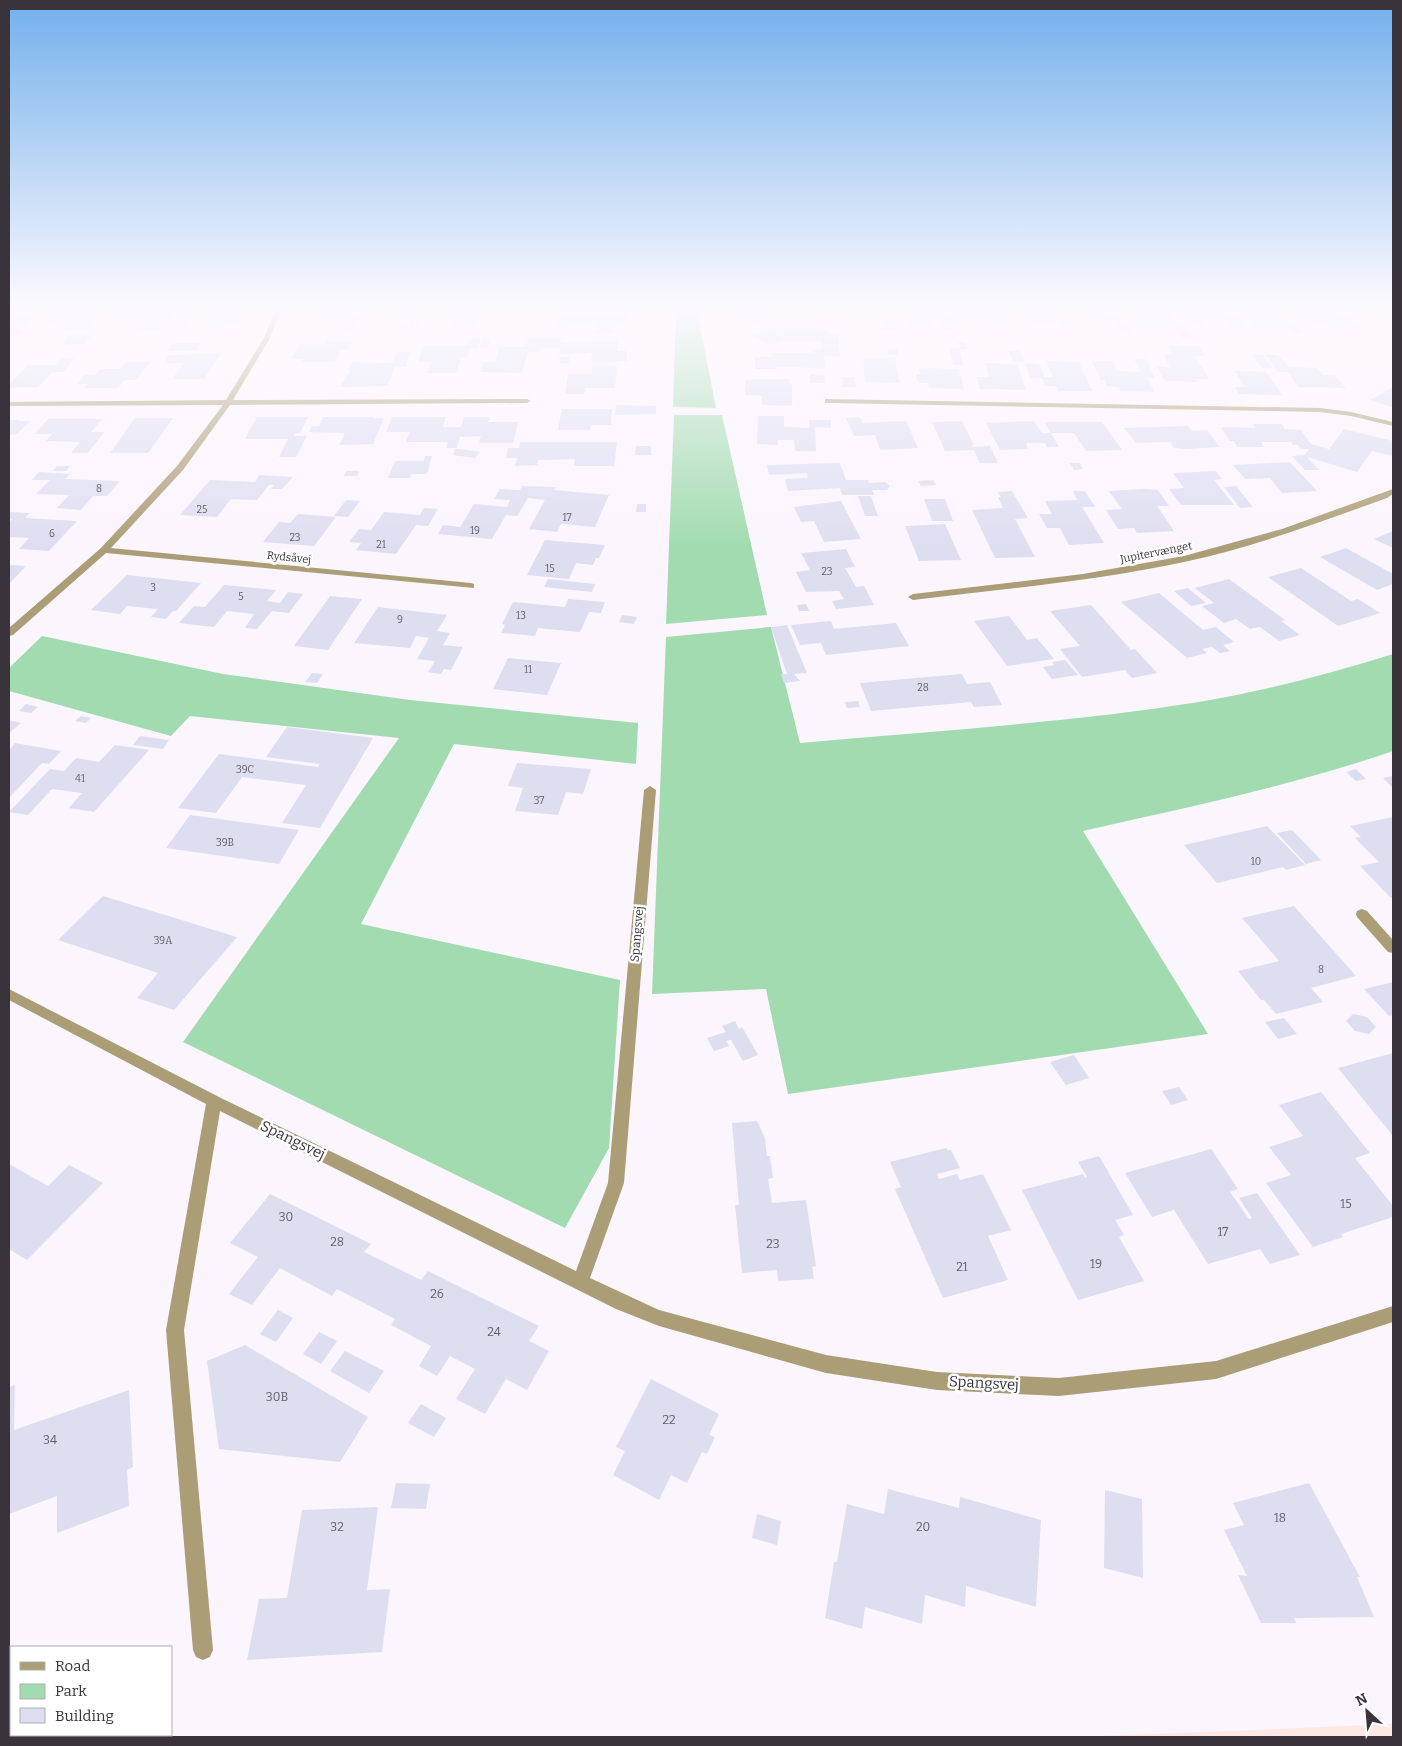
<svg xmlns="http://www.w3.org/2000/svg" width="1402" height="1746" font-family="Bitter,serif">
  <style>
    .education { fill: #fde8e3 }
    .green { fill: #a1dbaf }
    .building { fill: #dedef1 }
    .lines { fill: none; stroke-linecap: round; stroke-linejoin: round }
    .minor { fill: #ab9d75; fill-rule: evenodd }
    .labels { text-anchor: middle; stroke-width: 5; stroke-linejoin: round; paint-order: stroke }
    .number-label { font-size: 10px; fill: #625e69 }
    .far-street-label { font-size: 11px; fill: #39343c; stroke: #fff }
    .street-label { font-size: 12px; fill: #39343c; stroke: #fff }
    .near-number-label { font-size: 12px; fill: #625e69 }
    .near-street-label { font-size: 15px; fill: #39343c; stroke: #fff }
  </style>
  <rect width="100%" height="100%" fill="#fbf5fe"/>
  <polygon class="education" points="1393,1724 1393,1737 1073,1737 1205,1732"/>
  <g class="green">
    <polygon points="676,306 696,306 716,408 673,407"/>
    <polygon points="674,415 722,415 767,615 666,624"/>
    <path d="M 771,627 L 800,743 C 933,731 1067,723 1199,702 C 1264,691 1330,674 1393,654 L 1393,751 C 1292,786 1187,807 1083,831 L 1208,1034 L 788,1094 L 766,989 L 652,994 L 666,637 Z"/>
    <polygon points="42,636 223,674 410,700 638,723 636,764 454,744 361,924 620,980 609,1148 565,1228 183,1042 399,738 190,716 171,736 9,691 9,668"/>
  </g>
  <g class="building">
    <polygon points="143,306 139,311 177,310 164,330 132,331 140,319 116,320 121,313 111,313 116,307"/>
    <polygon points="200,306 247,306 237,325 207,326 212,318 202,318 205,312 196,313"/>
    <polygon points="325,306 354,306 350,317 359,317 356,327 353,327 353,329 345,330 346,327 343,327 346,319 320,320 320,318 311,318 314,310 323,310"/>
    <polygon points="386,306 414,306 412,313 423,313 419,325 415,325 414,329 401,329 402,326 410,326 411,319 408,319 408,317 382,318"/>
    <polygon points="457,306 479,306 476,326 453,326 455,318 428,318 430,308"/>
    <polygon points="482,306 551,306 551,312 519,315 520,309 496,310 496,314 483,314 484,307 481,307"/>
    <polygon points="552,306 564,306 564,312 560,312 560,315 552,315"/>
    <polygon points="732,306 782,307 782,318 766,317 766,322 733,321"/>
    <polygon points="851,306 876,306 877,309 883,309 885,318 853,317"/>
    <polygon points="910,306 939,306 941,315 951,315 954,327 952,327 953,330 943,330 940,319 929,319 931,327 909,326 907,316 913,316"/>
    <polygon points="954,306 989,306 991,310 1004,311 1010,326 983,326 981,319 968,319 966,312 956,312"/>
    <polygon points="1021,306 1050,306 1057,323 1028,322"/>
    <polygon points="1079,306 1106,306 1112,317 1123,317 1131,332 1121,332 1116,321 1086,321"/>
    <polygon points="1139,306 1167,306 1176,322 1183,322 1193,338 1182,338 1172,322 1160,322 1164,327 1136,327 1132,320 1147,320"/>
    <polygon points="1195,306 1221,306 1228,316 1237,316 1245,327 1230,327 1225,320 1201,320 1204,325 1193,325 1185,311 1198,311"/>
    <polygon points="1238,306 1274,306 1288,324 1297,324 1305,333 1292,333 1287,327 1254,327 1248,319 1255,319 1250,312 1243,312"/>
    <polygon points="1308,306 1334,306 1345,318 1354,318 1363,328 1329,328 1325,322 1306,322 1298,311 1314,312"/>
    <polygon points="77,308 104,308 86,330 60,331 68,321 47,322 56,310"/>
    <polygon points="783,309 805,309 805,319 783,318"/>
    <polygon points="1393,309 1393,320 1376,312 1387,310"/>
    <polygon points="182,312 195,312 186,325 178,325 180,322 177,322"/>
    <polygon points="9,314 30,314 29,315 38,315 21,335 9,336 11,333 9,333"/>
    <polygon points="628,314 629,324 615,324 615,333 595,334 595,324 555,326 555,316"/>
    <polygon points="1057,318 1074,321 1075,324 1069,324 1071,328 1061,328"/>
    <polygon points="881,319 894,319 896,330 877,330 876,325 883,326"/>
    <polygon points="771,328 828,329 828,334 838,334 840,357 824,356 825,368 776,367 776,369 755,369 755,357 772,357 772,353 813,353 812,349 823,349 822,341 784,341 772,345 749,336"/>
    <polygon points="69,335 92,335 85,344 61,345"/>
    <polygon points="528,338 561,338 561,342 618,341 617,351 627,351 627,361 591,362 592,353 559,354 560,348 541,348 540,352 528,352 522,373 480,372 483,362 495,362 499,347 526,347"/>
    <polygon points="469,339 480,339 478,348 470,348 467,357 461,357 456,373 427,373 432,362 418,362 423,346 467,346"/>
    <polygon points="482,339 491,339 488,348 479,348"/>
    <polygon points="327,341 352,341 347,350 341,350 335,362 301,362 303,359 291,359 300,344 325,344"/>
    <polygon points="958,342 966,342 968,349 960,349"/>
    <polygon points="173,343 201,343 195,351 167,351"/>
    <polygon points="1168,346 1199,346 1205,356 1195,356 1209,379 1195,379 1198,382 1165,381 1156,366 1170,367 1163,354 1173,354"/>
    <polygon points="887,348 898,349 899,355 888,355"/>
    <polygon points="949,348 959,348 964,365 953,365"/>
    <polygon points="1009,351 1020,351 1025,362 1013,362"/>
    <polygon points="397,352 411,352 405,367 395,367 387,386 340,387 351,370 348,370 352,362 393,363"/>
    <polygon points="221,353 204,379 172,379 184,363 164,363 169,355"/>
    <polygon points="1252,354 1263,355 1273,368 1262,368"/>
    <polygon points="1265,355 1278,355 1289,367 1317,368 1323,375 1334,375 1346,388 1298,387 1288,372 1278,372"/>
    <polygon points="559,357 569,357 569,363 560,363"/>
    <polygon points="62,358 74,358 64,372 53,372 38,387 9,388 9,385 28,365 56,365"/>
    <polygon points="863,358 895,358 899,383 865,382"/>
    <polygon points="1134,359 1146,359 1155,378 1147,378 1155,392 1121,391 1119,387 1107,386 1105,380 1101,380 1092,361 1112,361 1117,371 1141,372"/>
    <polygon points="1046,361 1079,362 1092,391 1058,391 1056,386 1045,386 1042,378 1030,378 1025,363 1039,364 1044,377 1053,377"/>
    <polygon points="126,362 150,362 136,380 125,380 118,388 84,388 88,384 78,384 85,375 95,375 100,369 120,369"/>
    <polygon points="985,363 1017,364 1026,390 980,389 977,377 989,377"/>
    <polygon points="592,366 617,366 615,388 585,388 584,394 565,394 568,374 592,374"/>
    <polygon points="925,368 959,369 964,389 929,388 928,383 918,383 916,374 920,374 919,369"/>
    <polygon points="1235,371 1266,372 1282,395 1239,394 1235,387 1245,387"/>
    <polygon points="810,374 824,375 825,383 810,383"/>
    <polygon points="842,377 854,377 856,387 843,387"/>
    <polygon points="765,379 789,379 789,384 792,384 792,406 762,405 762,396 745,395 745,380"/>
    <polygon points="1393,387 1393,406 1391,407 1370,400"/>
    <polygon points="616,405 656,406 656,414 615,415"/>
    <polygon points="562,409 612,409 611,425 591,425 590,430 558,430"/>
    <polygon points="758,416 784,416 784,427 809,428 809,420 831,420 831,428 815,427 816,451 795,451 794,440 778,440 778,445 757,444"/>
    <polygon points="257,417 308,417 300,433 296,433 294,436 307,436 296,457 279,457 288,439 245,439"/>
    <polygon points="323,417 374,417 373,418 384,418 373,444 339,445 345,433 309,432 312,426 319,426"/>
    <polygon points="392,417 446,417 443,427 461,427 464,417 490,417 488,422 518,422 513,443 479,443 481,436 460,437 457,448 446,448 448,442 406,442 410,432 386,432"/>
    <polygon points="860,417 862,423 906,421 918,448 880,450 875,435 854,436 846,418"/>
    <polygon points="135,418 173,418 148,453 110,453"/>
    <polygon points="48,419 102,419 91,432 104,432 88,453 71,453 80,442 46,441 52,434 35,434"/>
    <polygon points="9,420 19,420 18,421 30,421 17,434 9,435"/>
    <polygon points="962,421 974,445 972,445 973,447 990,446 998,463 980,463 974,450 945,451 932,422"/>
    <polygon points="1034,421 1042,433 1051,433 1059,447 1047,447 1045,443 1026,443 1028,449 1000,450 986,423"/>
    <polygon points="1044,422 1102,422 1122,450 1086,451 1074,433 1051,433"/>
    <polygon points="1253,424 1282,424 1285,429 1301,430 1311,444 1329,449 1344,429 1393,441 1393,456 1372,451 1357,472 1307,457 1319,470 1305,470 1292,456 1305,455 1309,449 1301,449 1298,445 1293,445 1291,442 1261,442 1264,447 1237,447 1234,441 1230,441 1221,427 1255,428"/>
    <polygon points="1188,426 1192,431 1207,430 1220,447 1186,449 1174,448 1170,442 1136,443 1124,428"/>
    <polygon points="520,442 617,442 615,459 614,466 574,466 575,459 538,460 537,465 515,466 517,458 506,458 508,448 519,448"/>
    <polygon points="636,446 651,446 651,455 635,455"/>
    <polygon points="455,449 461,449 480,452 475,458 453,455"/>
    <polygon points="425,456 432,456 427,474 411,474 410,478 388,478 395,461 424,461"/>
    <polygon points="1290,462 1317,491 1282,493 1270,478 1245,479 1233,465"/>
    <polygon points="840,463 846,480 868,480 869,483 885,482 890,486 887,490 872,490 874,495 842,495 840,488 788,491 785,479 808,478 807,473 769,475 767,465"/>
    <polygon points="1070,463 1079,463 1083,469 1074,470"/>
    <polygon points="57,466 70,466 66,471 53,471"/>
    <polygon points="346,471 359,471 357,476 344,476"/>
    <polygon points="1216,471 1222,479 1214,480 1234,505 1181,505 1169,489 1184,488 1173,473"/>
    <polygon points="39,472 70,474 65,479 120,481 107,496 93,496 81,510 57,508 69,495 36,494 50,480 32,480"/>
    <polygon points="259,475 293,477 282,489 271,489 274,485 269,485 257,500 231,499 217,517 180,515 210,480 255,482"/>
    <polygon points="933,480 936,485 921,486 918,481"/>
    <polygon points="522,486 556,487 554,490 609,495 595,527 561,524 557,532 529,529 545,500 528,498 517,516 506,515 492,539 438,534 443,525 460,527 474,504 507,507 510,500 494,499 500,489 520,490"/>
    <polygon points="1236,486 1253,507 1240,508 1224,487"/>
    <polygon points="1145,489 1158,490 1169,506 1157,506 1174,531 1137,533 1134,528 1118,529 1106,510 1122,509 1109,491"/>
    <polygon points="1012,491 1028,518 1015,519 1035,557 995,558 972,510 1003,508 998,497 1001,497 998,492"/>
    <polygon points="1073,491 1085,491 1095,507 1082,507 1104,543 1069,545 1060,528 1047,528 1039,514 1052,514 1045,501 1077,500"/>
    <polygon points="858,496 871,496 878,516 865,516"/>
    <polygon points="924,499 945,499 953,521 932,521"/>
    <polygon points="346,500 360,501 348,517 334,516"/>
    <polygon points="841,501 861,539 824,542 814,521 801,522 794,507"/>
    <polygon points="637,504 646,504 646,512 636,512"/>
    <polygon points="424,508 438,509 428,526 416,525 396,554 356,550 361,543 349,542 359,529 371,530 384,512 420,515"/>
    <polygon points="9,512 30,513 25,518 77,521 49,551 19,549 29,538 9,537 9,523 12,519 9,519"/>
    <polygon points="298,514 336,517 314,546 263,542 279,522 290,523"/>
    <polygon points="945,524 961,560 919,561 905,526"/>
    <polygon points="1393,531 1393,548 1374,539"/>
    <polygon points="545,540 605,545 599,558 596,558 593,565 576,563 569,579 527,575"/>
    <polygon points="1346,548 1393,574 1393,584 1377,590 1320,557"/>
    <polygon points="846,549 855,567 845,568 856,587 864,586 874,605 836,609 832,601 844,599 839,591 806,592 796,572 810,570 801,553"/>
    <polygon points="9,565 26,566 9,584"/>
    <polygon points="1301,568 1351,601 1358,599 1380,613 1338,626 1268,577"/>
    <polygon points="127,575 201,583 176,611 173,611 166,619 151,617 158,609 127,606 120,614 91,610"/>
    <polygon points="548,579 595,584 592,592 544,587"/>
    <polygon points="1229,579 1285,620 1281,621 1300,635 1279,641 1260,627 1250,629 1236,619 1224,623 1202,606 1214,603 1195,588"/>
    <polygon points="224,585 276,590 267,601 280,603 288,592 303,594 289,613 272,611 257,629 245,628 254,614 227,611 214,627 179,623 194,606 205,607"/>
    <polygon points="1188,588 1206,603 1191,606 1174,591"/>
    <polygon points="1159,593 1203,630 1216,627 1234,642 1223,645 1230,651 1220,653 1212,647 1202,649 1207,653 1187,658 1121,602"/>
    <polygon points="330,596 362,599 328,650 294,646"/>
    <polygon points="568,599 605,602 601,613 589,612 580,632 538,628 535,636 501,633 505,625 502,624 513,602 565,607"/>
    <polygon points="806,604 809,611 799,611 797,605"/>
    <polygon points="1091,605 1131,650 1135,649 1157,673 1132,678 1125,670 1082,677 1060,649 1080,646 1050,611"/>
    <polygon points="378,607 447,615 437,631 450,633 443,645 463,647 451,670 444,669 441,674 428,672 435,661 417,659 429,638 416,636 410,648 354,643"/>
    <polygon points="622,615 637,617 634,624 619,622"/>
    <polygon points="1009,616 1027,640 1037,638 1054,659 1007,666 974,621"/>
    <polygon points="831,621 834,629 896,623 909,646 826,655 821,643 800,645 791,625"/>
    <polygon points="787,625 807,673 794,674 800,681 784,683 781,674 787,674 771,627"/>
    <polygon points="508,658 561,663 547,695 493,689"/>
    <polygon points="1065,660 1078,675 1052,679 1043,667 1054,665 1052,662"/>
    <polygon points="312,673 323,674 317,683 305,682"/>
    <polygon points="962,674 967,684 990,682 1002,705 974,707 971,702 871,711 860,683"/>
    <polygon points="858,701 860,707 847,708 845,702"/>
    <polygon points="26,704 38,707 31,713 19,711"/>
    <polygon points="81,716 91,718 86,723 75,721"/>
    <polygon points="9,720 21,723 9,733"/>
    <polygon points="287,727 373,738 320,828 282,823 306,785 242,777 216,813 178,808 219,754 318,767 320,764 266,757"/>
    <polygon points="140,736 169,740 163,749 133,745"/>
    <polygon points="15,743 61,751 49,764 42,763 9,798 9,750"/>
    <polygon points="115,745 149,750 94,812 69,808 82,793 52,789 28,815 9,812 50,769 64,771 76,758 99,762"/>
    <polygon points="517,763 591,769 583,794 566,792 558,815 515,811 523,788 508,786"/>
    <polygon points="1356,769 1366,779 1356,781 1346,772"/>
    <polygon points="1393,776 1393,788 1383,778"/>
    <polygon points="190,815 299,830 279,864 166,848"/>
    <polygon points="1393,817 1393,897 1391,898 1360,866 1379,862 1355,838 1361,837 1350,826"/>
    <polygon points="1267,826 1305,865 1286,870 1283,867 1217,883 1184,845"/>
    <polygon points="1292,830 1321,860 1306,864 1277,833"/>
    <polygon points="103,896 237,937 174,1010 137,998 158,973 58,940"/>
    <polygon points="1294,906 1356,976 1311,988 1323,1002 1276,1014 1264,1000 1261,1000 1238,971 1279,961 1242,918"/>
    <polygon points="1393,982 1393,1015 1389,1016 1364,989"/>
    <polygon points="1353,1014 1367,1017 1376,1027 1369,1034 1355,1031 1346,1021"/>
    <polygon points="1284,1018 1297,1034 1278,1039 1265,1022"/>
    <polygon points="735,1021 739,1029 742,1027 758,1055 743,1061 731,1040 726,1041 729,1046 714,1051 707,1038 726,1032 722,1026"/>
    <polygon points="1393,1053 1393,1136 1338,1068"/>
    <polygon points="1074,1055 1089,1078 1066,1085 1050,1062"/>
    <polygon points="1179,1087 1188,1100 1171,1105 1162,1091"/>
    <polygon points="1321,1092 1370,1153 1355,1158 1393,1206 1393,1217 1341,1234 1343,1237 1313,1247 1266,1183 1291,1175 1269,1147 1303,1136 1279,1105"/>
    <polygon points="757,1121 765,1138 767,1156 770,1156 773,1178 768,1179 772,1203 806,1200 816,1266 812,1267 814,1279 778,1281 777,1270 742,1273 735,1205 739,1205 732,1123"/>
    <polygon points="946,1148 948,1150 951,1150 960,1168 937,1174 939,1179 957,1174 960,1180 983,1174 1011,1230 988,1236 1008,1280 943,1298 895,1189 901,1187 890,1162"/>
    <polygon points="1211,1149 1238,1189 1230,1192 1249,1219 1252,1218 1239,1198 1257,1193 1300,1255 1270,1264 1260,1249 1208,1264 1174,1210 1152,1217 1125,1173"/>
    <polygon points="1099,1156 1133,1215 1115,1220 1124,1235 1119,1237 1144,1281 1078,1300 1022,1190 1083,1174 1085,1178 1087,1177 1078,1162"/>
    <polygon points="9,1164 48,1186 69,1165 103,1183 27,1260 9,1249"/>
    <polygon points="270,1194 371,1244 364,1252 421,1280 428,1271 539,1326 529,1341 549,1351 527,1390 506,1379 485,1414 456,1399 475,1369 450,1356 437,1376 419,1366 431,1346 391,1325 395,1319 337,1289 332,1296 280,1268 252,1305 229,1294 258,1257 230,1243"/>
    <polygon points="278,1310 293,1318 276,1342 260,1334"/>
    <polygon points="319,1332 337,1341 321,1364 303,1354"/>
    <polygon points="245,1345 368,1417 340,1462 219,1449 207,1361"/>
    <polygon points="345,1351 384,1371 369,1393 330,1371"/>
    <polygon points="651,1379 719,1414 709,1435 715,1437 707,1454 702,1452 687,1483 671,1475 659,1500 613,1475 625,1451 616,1447"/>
    <polygon points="15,1385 14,1430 129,1390 133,1467 127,1470 129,1506 57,1533 57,1496 9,1514 9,1387"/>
    <polygon points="421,1404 446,1418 434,1437 408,1423"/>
    <polygon points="396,1483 430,1484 426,1509 391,1508"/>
    <polygon points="1309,1483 1360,1577 1357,1577 1374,1617 1294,1618 1296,1623 1261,1623 1238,1575 1247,1576 1224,1530 1244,1525 1233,1503"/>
    <polygon points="888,1489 959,1508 960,1497 1041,1520 1036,1607 966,1586 965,1607 925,1595 922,1624 865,1607 862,1629 825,1618 834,1562 837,1562 847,1504 884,1514"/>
    <polygon points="1105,1490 1142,1499 1143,1578 1104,1568"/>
    <polygon points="378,1507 367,1590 390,1589 382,1652 247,1660 259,1599 287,1598 302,1510"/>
    <polygon points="757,1514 781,1521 777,1545 752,1538"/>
  </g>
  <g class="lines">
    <g class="minor">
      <polygon points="277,306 283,306 270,338 233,400 527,399 531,401 527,403 230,405 183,470 111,548 471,583 474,584 474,588 106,553 13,635 9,636 9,628 101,548 177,466 223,405 9,406 9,402 226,400 264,338"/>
      <polygon points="825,399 1320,408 1351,412 1393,422 1393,426 1351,416 1320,412 828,403 825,403"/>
      <path d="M 1393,489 L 1393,494 L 1387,498 C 1320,522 1254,547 1184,562 C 1095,581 1004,589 913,600 L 908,597 L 913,594 L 1083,574 L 1184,556 L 1282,529 Z"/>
      <polygon points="650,786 656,790 624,1183 590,1278 659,1310 826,1355 937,1372 1059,1378 1216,1361 1393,1306 1393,1322 1216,1379 1059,1396 937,1390 826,1373 659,1326 616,1309 220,1111 184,1330 213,1650 210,1657 203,1660 196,1657 193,1650 166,1330 206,1104 9,1000 9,989 219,1097 576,1271 608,1183 644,790"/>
      <polygon points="1362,909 1367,911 1393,940 1393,953 1388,952 1357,917 1356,914 1357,911"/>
    </g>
  </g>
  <linearGradient id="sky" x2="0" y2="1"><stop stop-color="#73b0ec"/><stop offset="0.56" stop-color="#fdfaff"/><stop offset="1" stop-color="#fdfaff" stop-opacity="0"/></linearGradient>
  <rect width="1402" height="550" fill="url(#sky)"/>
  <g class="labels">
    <g class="number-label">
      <text x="99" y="492">8</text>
      <text x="202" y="513">25</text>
      <text x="567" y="521">17</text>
      <text x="475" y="534">19</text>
      <text x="52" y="537">6</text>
      <text x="295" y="541">23</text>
      <text x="381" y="548">21</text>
      <text x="550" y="572">15</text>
      <text x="827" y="575">23</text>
      <text x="153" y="591">3</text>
      <text x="241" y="600">5</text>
      <text x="521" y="619">13</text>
      <text x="400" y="623">9</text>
      <text x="528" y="673">11</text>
      <text x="923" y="691">28</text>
      <text x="245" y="773">39C</text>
      <text x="80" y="782">41</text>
      <text x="539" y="804">37</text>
      <text x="225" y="846">39B</text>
      <text x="1256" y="865">10</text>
      <text x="163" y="944">39A</text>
      <text x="1321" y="973">8</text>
    </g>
    <g class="far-street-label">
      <text transform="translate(1156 552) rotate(-11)" y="4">Jupitervænget</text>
      <text transform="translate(289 557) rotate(6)" y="4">Rydsåvej</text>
    </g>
    <g class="street-label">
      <text transform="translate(637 934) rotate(-85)" y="4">Spangsvej</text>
    </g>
    <g class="near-number-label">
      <text x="1346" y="1208">15</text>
      <text x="286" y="1221">30</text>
      <text x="1223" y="1236">17</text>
      <text x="337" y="1246">28</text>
      <text x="773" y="1248">23</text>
      <text x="1096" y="1268">19</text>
      <text x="962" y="1271">21</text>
      <text x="437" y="1298">26</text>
      <text x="494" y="1336">24</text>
      <text x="277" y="1401">30B</text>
      <text x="669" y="1424">22</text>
      <text x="50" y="1444">34</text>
      <text x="1280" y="1522">18</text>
      <text x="337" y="1531">32</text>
      <text x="923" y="1531">20</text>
    </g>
    <g class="near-street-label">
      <text transform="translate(293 1140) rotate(26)" y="5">Spangsvej</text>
      <text transform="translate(984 1383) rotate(3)" y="5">Spangsvej</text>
    </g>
  </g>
  <rect width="1402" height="1746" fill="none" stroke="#39343c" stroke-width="20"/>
  <rect x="10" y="1646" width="162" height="90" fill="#ffffff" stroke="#b0aeb1"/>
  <rect x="20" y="1662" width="25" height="8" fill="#ab9d75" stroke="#b0aeb1"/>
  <text x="55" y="1671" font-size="15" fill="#39343c">Road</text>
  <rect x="20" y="1684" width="25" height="15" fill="#a1dbaf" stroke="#b0aeb1"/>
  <text x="55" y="1696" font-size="15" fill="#39343c">Park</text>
  <rect x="20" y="1708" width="25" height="15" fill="#dedef1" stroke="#b0aeb1"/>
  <text x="55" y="1721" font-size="15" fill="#39343c">Building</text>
  <g transform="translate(1367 1711) rotate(334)" stroke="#ffffff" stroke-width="4" paint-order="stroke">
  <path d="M0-4L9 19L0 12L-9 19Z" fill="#39343c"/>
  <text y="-8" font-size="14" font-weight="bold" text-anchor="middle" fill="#39343c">N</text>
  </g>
</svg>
